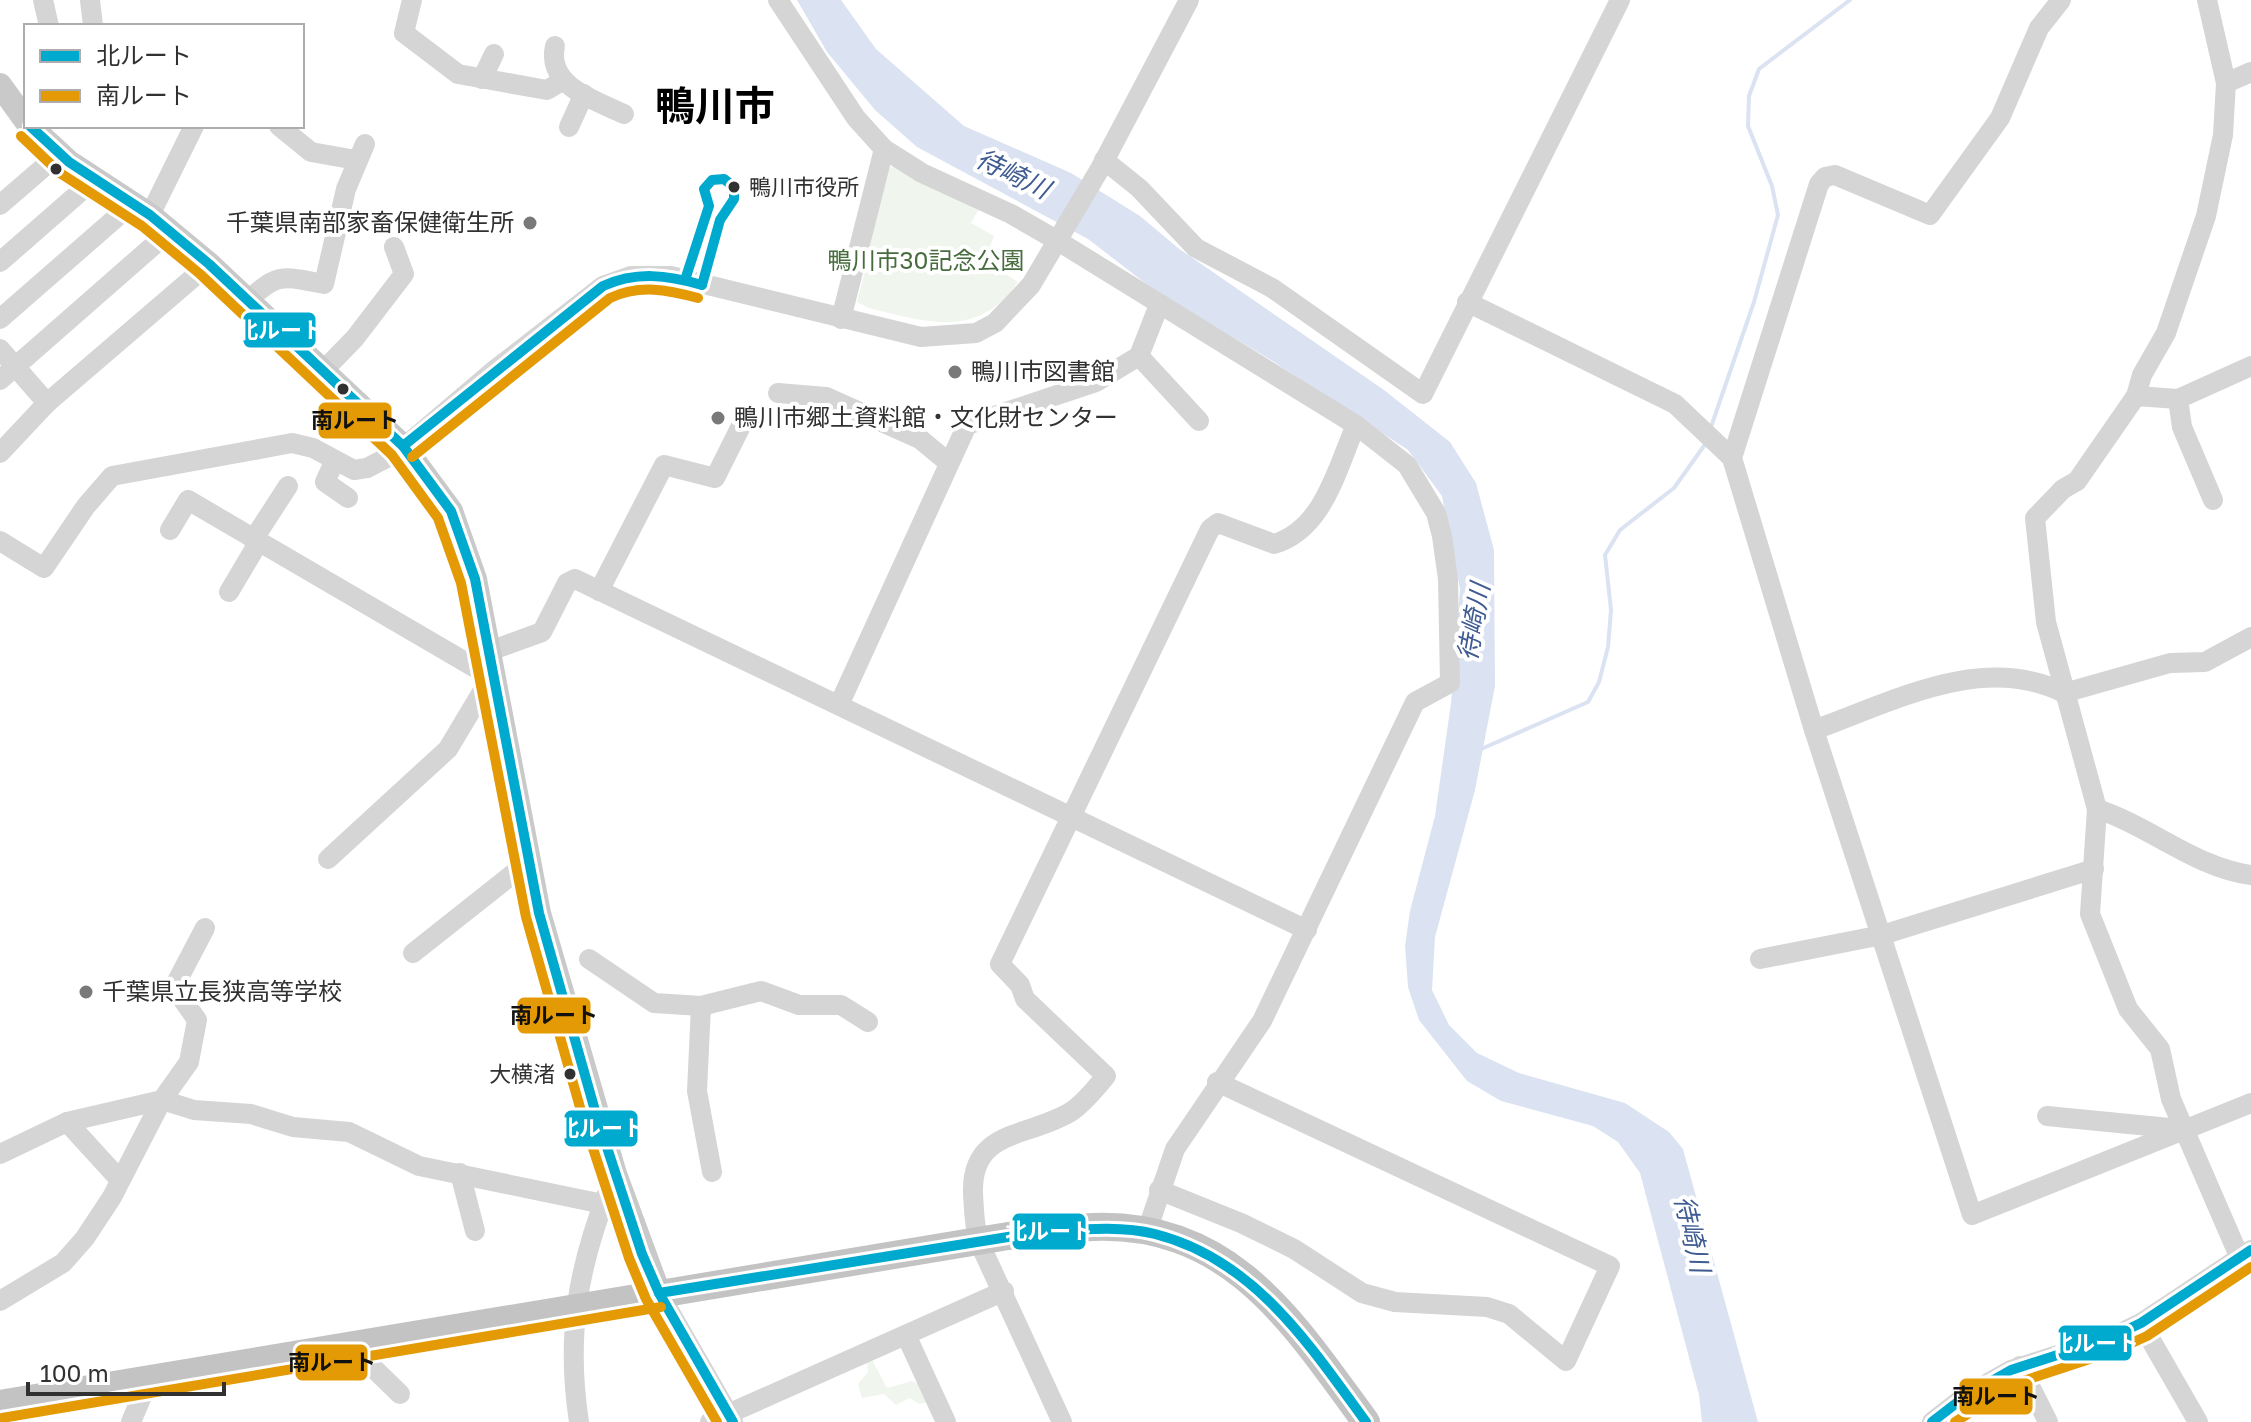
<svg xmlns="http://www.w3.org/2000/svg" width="2251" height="1422" font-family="'Golos Text','Noto Sans JP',sans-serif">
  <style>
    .green { fill: #f0f5ed }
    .water { fill: #dbe3f2 }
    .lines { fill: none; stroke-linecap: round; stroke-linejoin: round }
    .stream { stroke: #dbe3f2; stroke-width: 4 }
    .minor { stroke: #d5d5d5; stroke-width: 20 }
    .major { stroke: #c9c9c9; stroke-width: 24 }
    .highway { stroke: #c3c3c3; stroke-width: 28 }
    .bus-1-casing { stroke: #fff; stroke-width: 16 }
    .bus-2-casing { stroke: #fff; stroke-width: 16 }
    .bus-1 { stroke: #00a9ce; stroke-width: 10 }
    .bus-2 { stroke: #e39a05; stroke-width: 10 }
    .bus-dot { fill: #313131; stroke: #fff; stroke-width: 3 }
    .poi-dot { fill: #797979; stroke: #fff; stroke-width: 3 }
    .labels { text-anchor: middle; stroke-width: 8; stroke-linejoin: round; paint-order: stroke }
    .bus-label { font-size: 22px; fill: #313131; stroke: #fff; text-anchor: start }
    .poi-label { font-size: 24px; fill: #313131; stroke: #fff; text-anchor: start }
    .park-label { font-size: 24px; fill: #476c3e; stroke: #fff }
    .water-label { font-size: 26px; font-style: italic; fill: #3f5b92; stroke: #fff }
    .town-label { font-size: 40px; font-weight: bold; fill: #000; stroke: #fff }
    .line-badge { stroke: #fff; stroke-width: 3 }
    .badge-label { font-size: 22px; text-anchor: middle; font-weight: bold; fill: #fff }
    .pale-badge-label { font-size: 22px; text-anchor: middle; font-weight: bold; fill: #111 }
  </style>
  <rect width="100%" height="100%" fill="#fff"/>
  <g class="green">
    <path d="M 893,166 L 980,207 L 971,223 L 994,236 L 985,260 L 1018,282 C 978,340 925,322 869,308 L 857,302 L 868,260 L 864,255 L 889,168 Z"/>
    <polygon points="871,1358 887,1388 912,1381 920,1384 928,1402 919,1404 910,1398 896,1405 884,1394 862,1398 858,1384 868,1372 867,1360"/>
  </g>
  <polygon class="water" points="797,0 841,0 876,49 964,126 1071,173 1140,216 1178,248 1384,390 1450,442 1476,483 1494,550 1495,686 1475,790 1435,937 1432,990 1449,1025 1477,1053 1519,1073 1625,1103 1669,1132 1683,1149 1758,1422 1702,1422 1699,1395 1640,1173 1618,1142 1593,1126 1501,1101 1467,1081 1419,1020 1408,987 1405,946 1410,911 1435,816 1451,703 1460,589 1442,496 1408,450 1271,360 1158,293 1088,239 917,147 875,110 827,52"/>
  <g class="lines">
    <g class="stream">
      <polyline points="1711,427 1754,302 1778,215 1772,186 1748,126 1749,96 1759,69 1850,0"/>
      <polyline points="1479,750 1588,702 1599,682 1608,647 1611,610 1605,555 1620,530 1674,488 1706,443"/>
    </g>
    <g class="minor">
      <polyline points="43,0 49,26"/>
      <polyline points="90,0 93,26"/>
      <polyline points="412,0 404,33 458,74 547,90 562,81"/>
      <polyline points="778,0 856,118 884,149 922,173 1011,214 1058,241 1356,425 1407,465 1436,513 1442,536 1448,579 1450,683 1415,702 1262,1021 1175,1149 1147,1231"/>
      <polyline points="2061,0 2039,28 2000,118 1930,215 1835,175 1825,177 1819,184 1732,458 1814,730 1972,1215 2251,1103"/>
      <polyline points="2207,0 2226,83 2223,135 2206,216 2166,333 2142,375 2136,396 2077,481 2063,489 2035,518 2046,622 2097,809 2090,914 2128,1009 2160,1049 2171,1099 2239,1256"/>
      <path d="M 555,46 C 546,86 595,100 624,114"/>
      <polyline points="482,79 494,54"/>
      <polyline points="2226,83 2251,72"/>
      <polyline points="279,126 311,152 356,160"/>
      <polyline points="569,127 584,94"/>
      <polyline points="1104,160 1139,188 1196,248 1272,288 1423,394 1620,0"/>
      <polyline points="0,205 59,154"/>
      <polyline points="150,215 194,126"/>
      <polyline points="0,262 95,179"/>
      <path d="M 249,300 C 278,271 286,277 324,284 L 346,189 L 365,144"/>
      <polyline points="1467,302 1675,404 1732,458"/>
      <polyline points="0,319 133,203"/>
      <polyline points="841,319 884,149"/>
      <polyline points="0,349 47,403"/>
      <polyline points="1139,356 1199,421"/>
      <polyline points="323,371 355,338 404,274 394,247"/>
      <polyline points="0,380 170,231"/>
      <polyline points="778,393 826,397 920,439 949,463"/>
      <polyline points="2136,396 2178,399 2251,366"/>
      <polyline points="2178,399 2182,427 2213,500"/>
      <polyline points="0,453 47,403 209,264"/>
      <polyline points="335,460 325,482 348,498"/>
      <polyline points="170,530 188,500 491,677 448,749 328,859"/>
      <polyline points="253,540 288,486"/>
      <polyline points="0,541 44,568 86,506 112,476 292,443 313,448 354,470 367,468 398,452 492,372 603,286 631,276 671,276 921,337 976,333 995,323 1031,285 1101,167 1189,0"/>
      <polyline points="599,591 664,465 715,478 742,424"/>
      <polyline points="229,592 258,543"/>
      <polyline points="487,652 542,632 567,583 575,579 1307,930"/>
      <polyline points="839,705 967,425 1096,382 1139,356 1159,305"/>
      <path d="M 1814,730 C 1892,702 1983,652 2064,693 L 2170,663 L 2205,662 L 2251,637"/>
      <path d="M 2097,809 C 2150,826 2196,868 2251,875"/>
      <polyline points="413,953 528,862"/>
      <polyline points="589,959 654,1003 701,1006 761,991 799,1005 841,1005 868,1022"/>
      <polyline points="1760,959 1882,935 2094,869"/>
      <polyline points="701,1006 697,1091 712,1172"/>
      <polyline points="2047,1116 2180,1129"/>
      <polyline points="67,1122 120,1180"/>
      <polyline points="0,1154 67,1122 162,1100 194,1110 251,1114 293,1127 349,1132 419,1166 603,1204"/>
      <polyline points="460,1173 475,1231"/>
      <polyline points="1159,1190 1241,1223 1294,1249 1362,1293 1395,1302 1487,1307 1509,1314 1566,1361 1610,1266 1217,1082"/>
      <polyline points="659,1293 733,1422"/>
      <polyline points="0,1301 63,1263 85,1238 112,1197 162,1100 189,1062 197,1020 174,987 205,928"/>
      <polyline points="2141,1323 2198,1422"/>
      <polyline points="906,1335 946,1422"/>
      <polyline points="360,1345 366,1361 400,1394"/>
      <polyline points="2020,1366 2048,1422"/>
      <polyline points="131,1422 142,1396 139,1383"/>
      <path d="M 579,1422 C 566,1337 577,1271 608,1191"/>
      <polyline points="710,1422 1004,1291"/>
      <path d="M 1062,1422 L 979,1242 C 974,1226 974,1210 973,1193 C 971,1128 1030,1138 1072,1111 C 1084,1103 1097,1087 1106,1076 L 1025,999 L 1020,985 L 1000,964 L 1210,529 L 1218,523 L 1274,544 C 1324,529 1337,468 1356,425"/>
      <polyline points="1932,1422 1967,1395 2011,1370 2110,1338 2141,1323 2251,1250"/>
    </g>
    <g class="major">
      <polyline points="0,85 26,121"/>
      <polyline points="30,126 69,162 150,215 209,264 403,446 451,511 475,579 539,913 615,1174 659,1293"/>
    </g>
    <path class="highway" d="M 0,1404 L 1008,1236 C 1036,1233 1065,1228 1093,1227 C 1232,1222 1293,1323 1366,1422"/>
    <defs>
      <g id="bus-1">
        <polyline points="30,126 69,162 150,215 209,264 403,446 451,511 475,579 539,913 596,1114 642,1254 659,1293 733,1422"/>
        <polyline points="685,280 709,206 704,189 712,180 724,179 734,187 734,199 720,220 702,285"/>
        <path d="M 403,446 L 603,286 C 637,271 667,275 702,285"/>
        <path d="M 659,1293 L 1039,1232 C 1077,1230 1118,1225 1155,1234 C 1254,1259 1309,1344 1366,1422"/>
        <polyline points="1932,1422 1967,1395 2011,1370 2110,1338 2141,1323 2251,1250"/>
      </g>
      <g id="bus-2">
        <polyline points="21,136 60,173 142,226 200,274 392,455 438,518 461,583 526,917 583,1118 629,1258 646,1299 717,1422"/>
        <path d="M 412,457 L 610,298 C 640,284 668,290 698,298"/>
        <polyline points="2,1418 661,1307"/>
        <polyline points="1955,1422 2017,1383 2114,1351 2147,1336 2251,1267"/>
      </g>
    </defs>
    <use href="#bus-1" class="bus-1-casing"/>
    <use href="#bus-2" class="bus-2-casing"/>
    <use href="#bus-1" class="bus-1"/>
    <use href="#bus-2" class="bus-2"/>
  </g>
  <g class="bus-dot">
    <circle cx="56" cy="169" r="7"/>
    <circle cx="734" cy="187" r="7"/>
    <circle cx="343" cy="389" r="7"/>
    <circle cx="570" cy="1074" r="7"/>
  </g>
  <g class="poi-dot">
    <circle cx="530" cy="223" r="8"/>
    <circle cx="955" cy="372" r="8"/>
    <circle cx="718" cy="418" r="8"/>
    <circle cx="86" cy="992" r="8"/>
  </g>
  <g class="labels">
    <g class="bus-label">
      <text x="749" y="195">鴨川市役所</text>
      <text x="555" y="1082" text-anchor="end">大横渚</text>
    </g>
    <g class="poi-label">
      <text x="514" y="231" text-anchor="end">千葉県南部家畜保健衛生所</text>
      <text x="971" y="380">鴨川市図書館</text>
      <text x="734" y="426">鴨川市郷土資料館・文化財センター</text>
      <text x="102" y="1000">千葉県立長狭高等学校</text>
    </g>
    <g class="park-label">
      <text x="926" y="269">鴨川市30記念公園</text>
    </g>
    <g class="water-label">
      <text transform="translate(1013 174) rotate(26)" y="9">待崎川</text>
      <text transform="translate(1474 622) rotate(-80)" y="9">待崎川</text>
      <text transform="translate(1692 1234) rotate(77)" y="9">待崎川</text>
    </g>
    <g class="town-label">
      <text x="715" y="120">鴨川市</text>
    </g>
  </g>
  <g class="line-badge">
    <rect x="242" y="311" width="75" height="38" rx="8" fill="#00a9ce"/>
    <rect x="317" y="401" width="76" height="39" rx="8" fill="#e39a05"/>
    <rect x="516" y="996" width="76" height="39" rx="8" fill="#e39a05"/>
    <rect x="563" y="1109" width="76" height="39" rx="8" fill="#00a9ce"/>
    <rect x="1011" y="1212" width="76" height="39" rx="8" fill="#00a9ce"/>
    <rect x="2057" y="1324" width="76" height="38" rx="8" fill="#00a9ce"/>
    <rect x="294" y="1343" width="75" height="39" rx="8" fill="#e39a05"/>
    <rect x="1958" y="1377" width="76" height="39" rx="8" fill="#e39a05"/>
  </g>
  <g class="badge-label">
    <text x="280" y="338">北ルート</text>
    <text x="601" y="1136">北ルート</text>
    <text x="1049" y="1239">北ルート</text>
    <text x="2095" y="1351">北ルート</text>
  </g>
  <g class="pale-badge-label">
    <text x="355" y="428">南ルート</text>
    <text x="554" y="1023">南ルート</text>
    <text x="332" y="1370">南ルート</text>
    <text x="1996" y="1404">南ルート</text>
  </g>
  <rect x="24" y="24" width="280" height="104" fill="#ffffff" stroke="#adadad" stroke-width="2"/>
  <rect x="40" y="50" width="40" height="12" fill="#00a9ce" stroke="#adadad" stroke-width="2"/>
  <text x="96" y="64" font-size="24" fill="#313131">北ルート</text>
  <rect x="40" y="90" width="40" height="12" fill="#e39a05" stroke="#adadad" stroke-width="2"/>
  <text x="96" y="104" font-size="24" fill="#313131">南ルート</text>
  <path d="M28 1382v12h196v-12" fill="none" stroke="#313131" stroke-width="4"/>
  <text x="40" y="1382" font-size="24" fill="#313131" stroke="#ffffff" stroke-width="6" paint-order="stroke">100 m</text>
</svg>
